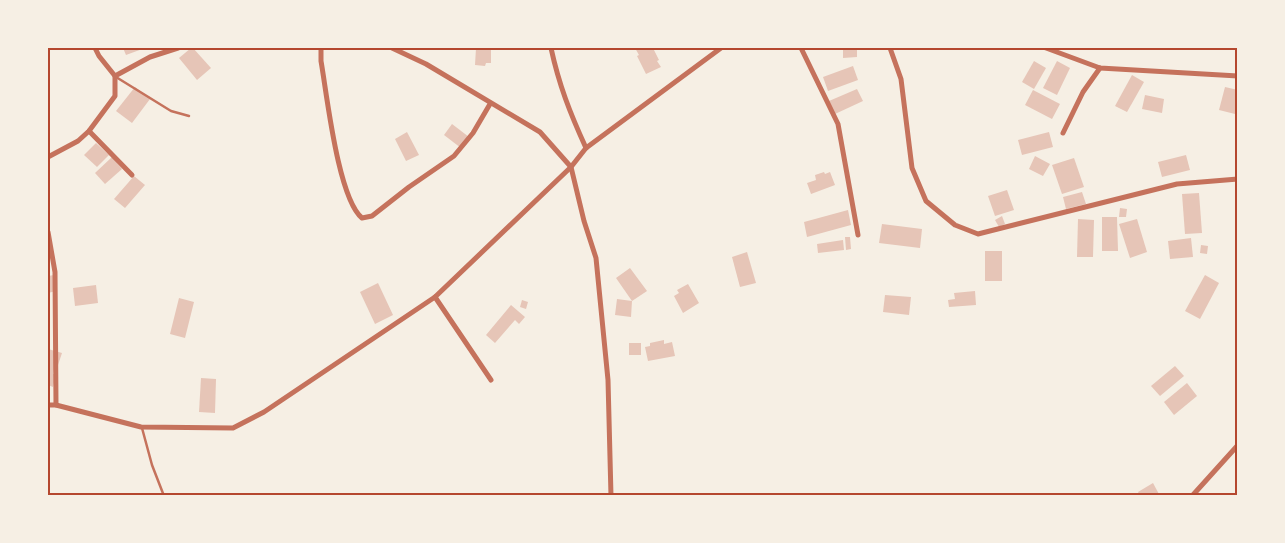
<svg xmlns="http://www.w3.org/2000/svg" width="1285" height="543" font-family="Rubik,sans-serif">
  <style>
    .building { fill: #e6c5b7 }
    .lines { fill: none; stroke-linecap: round; stroke-linejoin: round }
    .service { stroke: #c5725c; stroke-width: 2.5 }
    .minor { stroke: #c5725c; stroke-width: 5 }
    .neatline { fill: none; stroke: #b5482f; stroke-width: 2 }
  </style>
  <rect width="100%" height="100%" fill="#f6efe4"/>
  <g class="building">
    <polygon points="123,48 145,48 126,55"/>
    <polygon points="191,48 193,48 211,68 197,80 179,58"/>
    <polygon points="476,48 491,48 491,63 486,63 485,66 475,65"/>
    <polygon points="635,48 653,48 659,60 657,61 661,67 646,74 637,56 639,55"/>
    <polygon points="843,48 857,48 857,57 843,58"/>
    <polygon points="1034,61 1046,68 1034,89 1022,82"/>
    <polygon points="1057,61 1070,68 1057,95 1043,88"/>
    <polygon points="853,66 858,80 828,91 823,77"/>
    <polygon points="1132,75 1144,82 1127,112 1115,106"/>
    <polygon points="135,87 150,99 132,123 116,111"/>
    <polygon points="1225,87 1238,90 1238,103 1235,114 1219,110"/>
    <polygon points="857,89 863,101 835,114 829,101"/>
    <polygon points="1033,90 1060,104 1052,119 1025,105"/>
    <polygon points="1145,95 1164,99 1162,113 1142,109"/>
    <polygon points="452,124 469,137 461,148 444,135"/>
    <polygon points="407,132 419,155 406,161 395,139"/>
    <polygon points="1049,132 1053,147 1022,155 1018,140"/>
    <polygon points="96,143 109,155 97,167 84,155"/>
    <polygon points="1186,155 1190,170 1162,177 1158,162"/>
    <polygon points="1035,156 1050,164 1043,176 1029,169"/>
    <polygon points="112,157 122,169 105,184 95,173"/>
    <polygon points="1074,158 1084,187 1062,194 1052,165"/>
    <polygon points="824,172 825,174 830,172 835,185 811,194 807,183 816,180 815,175"/>
    <polygon points="134,176 145,185 125,208 114,199"/>
    <polygon points="1007,190 1014,210 995,216 988,196"/>
    <polygon points="1082,192 1086,204 1066,209 1063,197"/>
    <polygon points="1199,193 1202,233 1185,234 1182,194"/>
    <polygon points="1120,208 1127,209 1126,217 1119,217"/>
    <polygon points="848,210 851,225 807,237 804,222"/>
    <polygon points="1002,216 1005,224 999,227 995,220"/>
    <polygon points="1102,217 1117,217 1118,251 1102,251"/>
    <polygon points="1078,219 1094,220 1093,257 1077,257"/>
    <polygon points="1137,219 1147,252 1130,258 1119,224"/>
    <polygon points="882,224 922,229 920,248 879,243"/>
    <polygon points="845,237 850,237 851,249 846,250"/>
    <polygon points="1191,238 1193,257 1170,259 1168,241"/>
    <polygon points="843,240 844,250 818,253 817,244"/>
    <polygon points="1201,245 1208,246 1207,254 1200,253"/>
    <rect x="985" y="251" width="17" height="30"/>
    <polygon points="747,252 756,283 740,287 732,257"/>
    <polygon points="630,268 647,291 632,301 631,317 615,315 617,299 632,301 616,278"/>
    <polygon points="54,275 56,291 48,293 48,276"/>
    <polygon points="1205,275 1219,283 1200,319 1185,311"/>
    <polygon points="378,283 393,315 375,324 360,292"/>
    <polygon points="688,284 699,303 683,313 674,296 679,293 677,290"/>
    <polygon points="96,285 98,303 75,306 73,288"/>
    <polygon points="975,291 976,305 949,307 948,300 955,299 954,293"/>
    <polygon points="885,295 911,297 909,315 883,312"/>
    <polygon points="179,298 194,302 185,338 170,334"/>
    <polygon points="522,300 528,302 526,309 520,307"/>
    <polygon points="511,305 525,317 519,324 515,320 495,343 486,335"/>
    <polygon points="664,340 664,344 672,342 675,356 648,361 645,347 650,346 650,343"/>
    <rect x="629" y="343" width="12" height="12"/>
    <polygon points="48,349 62,353 58,365 55,364 53,374 56,374 53,387 48,385"/>
    <polygon points="1175,366 1184,376 1160,396 1151,386"/>
    <polygon points="201,378 216,379 215,413 199,412"/>
    <polygon points="1187,383 1197,396 1174,415 1164,402"/>
    <polygon points="1153,483 1160,496 1140,496 1138,492"/>
  </g>
  <g class="lines">
    <g class="service">
      <polyline points="116,77 171,111 189,116"/>
      <polyline points="142,428 152,465 164,496"/>
    </g>
    <g class="minor">
      <polyline points="95,48 99,56 115,76"/>
      <path d="M 321,48 L 321,61 C 327,95 338,198 362,218 L 372,216 L 409,187 L 454,156 L 473,133 L 490,104"/>
      <polyline points="392,48 426,64 540,132 571,167 584,221 596,258 608,380 611,496"/>
      <path d="M 551,48 C 559,85 570,113 586,148"/>
      <polyline points="801,48 838,124 858,235"/>
      <polyline points="890,48 901,79 912,168 926,201 955,225 978,234 1177,184 1238,179"/>
      <polyline points="1046,48 1100,68 1238,76"/>
      <polyline points="89,131 132,175"/>
      <polyline points="1063,133 1083,92 1100,68"/>
      <polyline points="48,157 78,141 89,131 115,96 115,76 150,57 178,48"/>
      <polyline points="48,232 55,272 56,405"/>
      <polyline points="435,297 491,380"/>
      <polyline points="48,405 56,405 141,427 233,428 264,412 435,297 571,167 586,148 721,48"/>
      <polyline points="1192,496 1238,445"/>
    </g>
  </g>
  <rect width="1285" height="543" fill="none" stroke="#f6efe4" stroke-width="98"/>
  <rect x="49" y="49" width="1187" height="445" class="neatline"/>
</svg>
